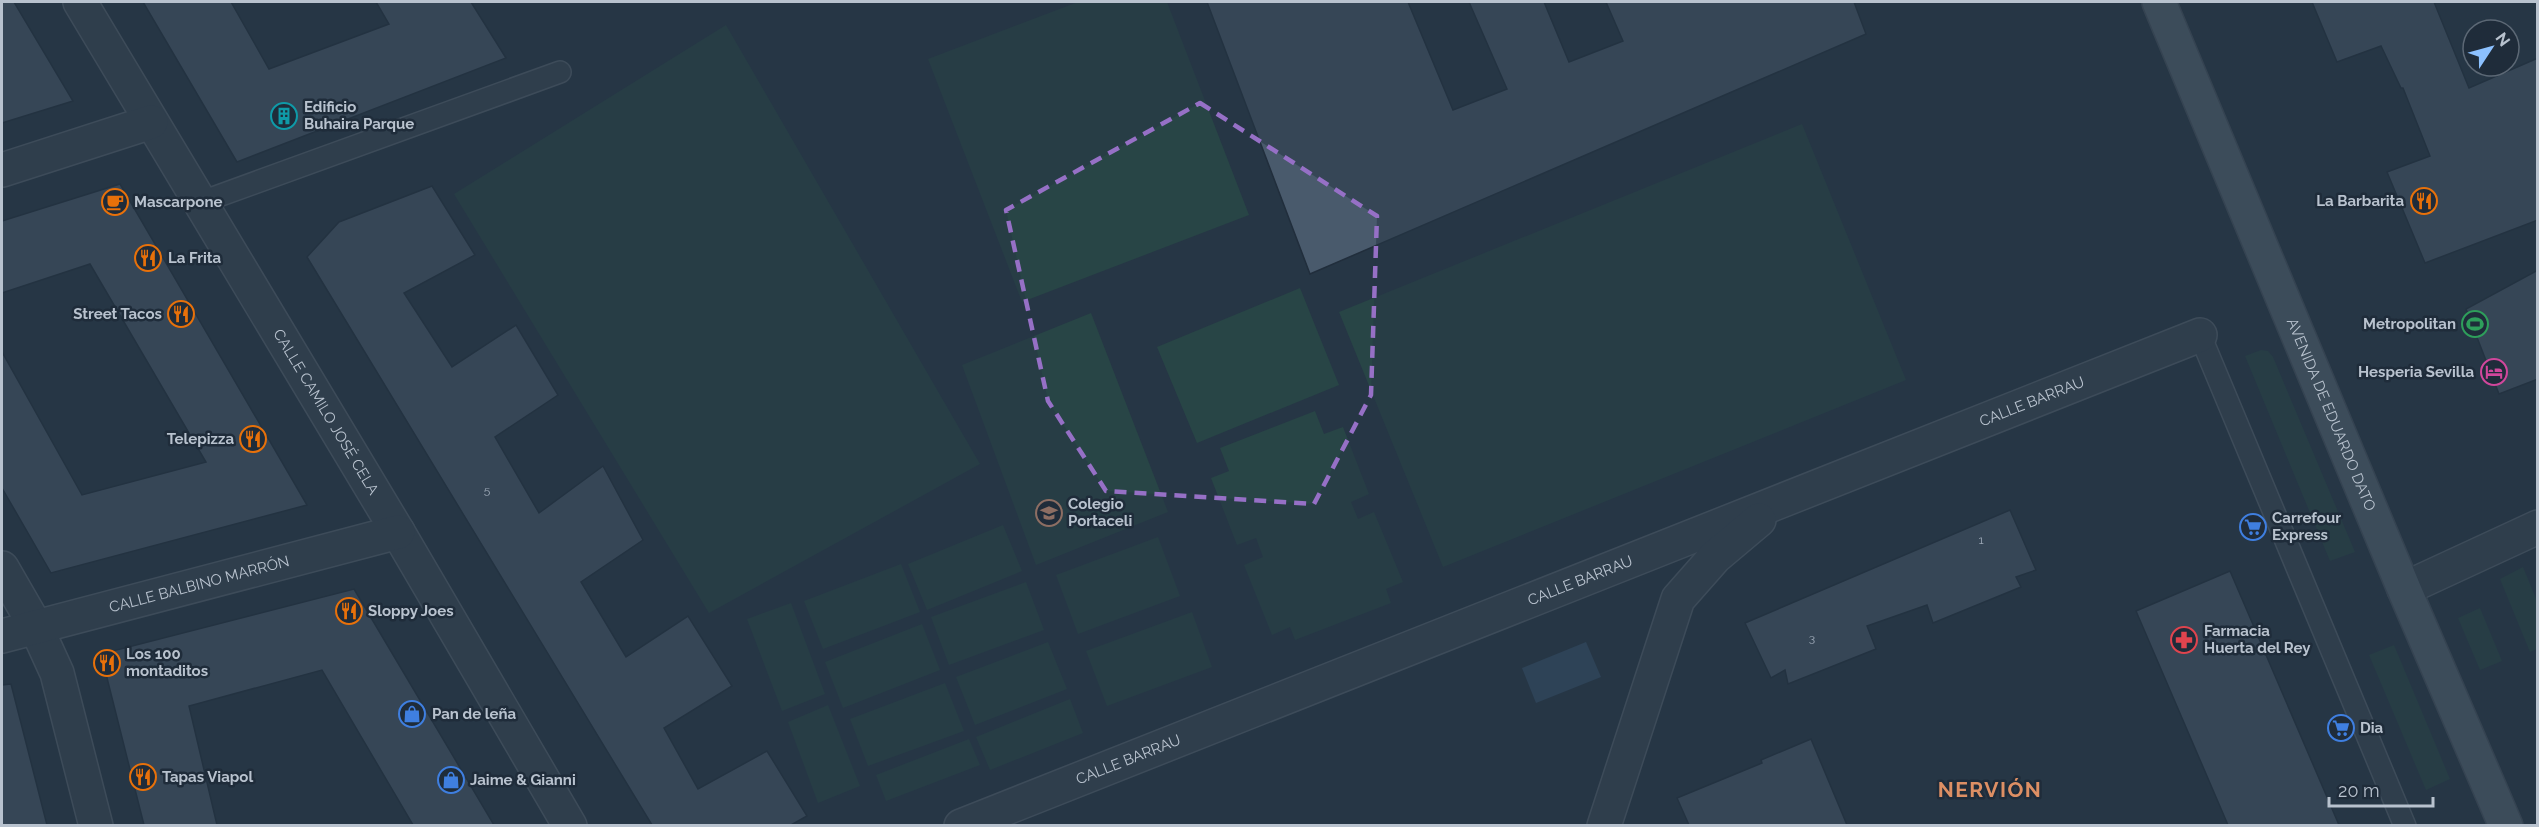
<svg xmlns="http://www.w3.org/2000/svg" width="2539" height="827" font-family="Raleway,sans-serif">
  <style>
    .green { fill: #284546 }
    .water { fill: #38526d }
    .building { fill: #495a6c; stroke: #212e3c; stroke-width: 1.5 }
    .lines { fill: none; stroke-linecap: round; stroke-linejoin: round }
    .lane-casing { stroke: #596572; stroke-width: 24 }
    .street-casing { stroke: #596572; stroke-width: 36 }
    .primary-casing { stroke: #475361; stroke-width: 36 }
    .lane { stroke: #3a4755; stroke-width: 21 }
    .street { stroke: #3a4755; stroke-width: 33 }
    .primary { stroke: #586674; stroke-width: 33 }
    .marked { fill: none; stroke: #9670c6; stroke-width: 4.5; stroke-dasharray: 12 8; stroke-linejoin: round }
    .labels { text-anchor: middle; stroke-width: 5; stroke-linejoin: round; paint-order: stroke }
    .number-label { font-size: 12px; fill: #9ca8b6 }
    .poi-label { font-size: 15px; font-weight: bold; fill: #b8c2ce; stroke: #1f2c3a; text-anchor: start }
    .street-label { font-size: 15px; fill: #b8c2ce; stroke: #1f2c3a }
    .district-label { font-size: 21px; font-weight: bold; letter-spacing: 1.5px; fill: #dd8f64; stroke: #1f2c3a }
  </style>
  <rect width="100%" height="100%" fill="#263645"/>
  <g class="green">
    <polygon points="1078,2 1167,2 1249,215 1022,302 928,59"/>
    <polygon points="726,25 980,464 709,613 454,194"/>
    <polygon points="1802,124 1906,380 1443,567 1339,312"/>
    <polygon points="1300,288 1339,385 1197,443 1157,347"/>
    <polygon points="1091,313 1168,512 1036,565 962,365"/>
    <polygon points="2261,350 2268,351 2273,357 2355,552 2330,561 2245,356"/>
    <polygon points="1315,411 1324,434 1343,427 1369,494 1351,502 1358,519 1374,512 1403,582 1386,589 1391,603 1295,640 1290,627 1272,635 1244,565 1263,557 1256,538 1237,545 1211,478 1229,471 1220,448"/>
    <polygon points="1003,525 1022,571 927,610 908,564"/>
    <polygon points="1158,537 1180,596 1078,634 1056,575"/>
    <polygon points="901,564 920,612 823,649 804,601"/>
    <polygon points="2523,567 2537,601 2537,649 2530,652 2500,579"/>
    <polygon points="1026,582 1044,630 949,665 931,617"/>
    <polygon points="791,603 825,694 782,711 747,619"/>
    <polygon points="2480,608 2502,661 2480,670 2458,618"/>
    <polygon points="1192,612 1212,667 1107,706 1086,651"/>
    <polygon points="922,624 940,670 843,708 825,662"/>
    <polygon points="1048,642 1067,689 975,725 956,677"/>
    <polygon points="2394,645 2450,779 2426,790 2369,655"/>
    <polygon points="945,683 964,731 868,766 850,719"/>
    <polygon points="1070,699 1083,733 990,770 976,737"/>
    <polygon points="828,705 860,786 818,803 788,722"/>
    <polygon points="969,739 980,765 886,801 876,775"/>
  </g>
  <polygon class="water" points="1586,642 1601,677 1536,703 1522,668"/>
  <g class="building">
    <polygon points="2,2 14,2 73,101 2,123"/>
    <polygon points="143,2 231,2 269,69 389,24 376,2 471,2 506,58 237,162"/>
    <polygon points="1207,2 1408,2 1453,110 1507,89 1469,2 1544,2 1569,62 1623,41 1606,2 1854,2 1866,34 1310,274"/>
    <polygon points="2312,2 2434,2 2469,88 2538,58 2538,220 2425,263 2387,172 2430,156 2403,88 2401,88 2381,46 2337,62"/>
    <polygon points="120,184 307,505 51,573 2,488 2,352 82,495 206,462 90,264 2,293 2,221"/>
    <polygon points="432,186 475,255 404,293 452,367 516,325 558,395 495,437 539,513 603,466 643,540 581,582 626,657 688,616 732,686 664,728 698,789 767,751 807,816 791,825 652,825 307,257 339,222"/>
    <polygon points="2538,270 2538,379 2499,394 2466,309"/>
    <polygon points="2010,510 2036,570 2016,577 2021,587 1933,623 1927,605 1867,626 1876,649 1788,684 1785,670 1771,678 1745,623"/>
    <polygon points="2230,571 2339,825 2228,825 2136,611"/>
    <polygon points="354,589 494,825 413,825 322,670 189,706 217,825 144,825 101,654"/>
    <polygon points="11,684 47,825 2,825 2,685"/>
    <polygon points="1811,739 1847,825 1689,825 1677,798 1762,763 1761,760"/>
  </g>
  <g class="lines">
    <defs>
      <g id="lane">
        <polyline points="199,203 560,72"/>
        <polyline points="2200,335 2405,826"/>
      </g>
      <g id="street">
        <path id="s1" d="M 80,2 L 398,532 L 570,826"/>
        <polyline points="2,170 151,122"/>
        <polyline points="2,568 36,627 57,673 96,826"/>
        <polyline points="2404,589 2538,527"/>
        <path id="s2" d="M 2,636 L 398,532"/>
        <path id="s3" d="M 961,826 L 2200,335"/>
        <polyline points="1604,826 1678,599 1715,557 1759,520"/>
      </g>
      <g id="primary">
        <path id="s4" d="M 2159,2 L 2404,589 L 2506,826"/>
      </g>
    </defs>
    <use href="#lane" class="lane-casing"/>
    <use href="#street" class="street-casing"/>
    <use href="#primary" class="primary-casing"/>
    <use href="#lane" class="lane"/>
    <use href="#street" class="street"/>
    <use href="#primary" class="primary"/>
  </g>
  <path d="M0 0H2539V827H0ZM 1200,103 L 1377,216 L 1371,395 L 1314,504 L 1106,491 L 1048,401 L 1006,210 Z" fill="#263645" fill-opacity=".55" fill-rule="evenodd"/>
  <path class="marked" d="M 1200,103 L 1377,216 L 1371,395 L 1314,504 L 1106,491 L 1048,401 L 1006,210 Z"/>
  <defs>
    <symbol id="building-ring" viewBox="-11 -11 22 22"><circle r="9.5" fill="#1f2c3a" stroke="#0f9aa8" stroke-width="1.5"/><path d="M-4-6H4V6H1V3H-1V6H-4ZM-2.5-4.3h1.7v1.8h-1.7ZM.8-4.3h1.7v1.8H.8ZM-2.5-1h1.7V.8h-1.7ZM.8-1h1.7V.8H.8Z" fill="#0f9aa8"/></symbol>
    <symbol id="restaurant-ring" viewBox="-11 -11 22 22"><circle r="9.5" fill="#1f2c3a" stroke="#e8710a" stroke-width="1.5"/><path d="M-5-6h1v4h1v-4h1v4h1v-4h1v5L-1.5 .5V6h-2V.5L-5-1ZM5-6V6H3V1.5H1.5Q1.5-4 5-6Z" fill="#e8710a"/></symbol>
    <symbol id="cafe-ring" viewBox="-11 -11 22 22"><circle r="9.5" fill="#1f2c3a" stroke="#e8710a" stroke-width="1.5"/><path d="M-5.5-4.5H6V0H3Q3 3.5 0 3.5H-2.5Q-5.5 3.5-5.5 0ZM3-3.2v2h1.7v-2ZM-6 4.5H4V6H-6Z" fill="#e8710a"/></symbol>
    <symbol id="stadium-ring" viewBox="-11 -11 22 22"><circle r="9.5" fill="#1f2c3a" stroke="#2e9e5b" stroke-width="1.5"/><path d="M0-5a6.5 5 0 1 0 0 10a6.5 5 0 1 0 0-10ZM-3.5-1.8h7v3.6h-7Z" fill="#2e9e5b"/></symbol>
    <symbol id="hotel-ring" viewBox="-11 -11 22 22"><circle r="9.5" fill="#1f2c3a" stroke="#d1479c" stroke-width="1.5"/><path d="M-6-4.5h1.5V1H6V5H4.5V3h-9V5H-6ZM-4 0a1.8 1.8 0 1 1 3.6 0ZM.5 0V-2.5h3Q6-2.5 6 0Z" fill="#d1479c"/></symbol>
    <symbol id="university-ring" viewBox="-11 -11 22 22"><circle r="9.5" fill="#1f2c3a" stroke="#8d6e63" stroke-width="1.5"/><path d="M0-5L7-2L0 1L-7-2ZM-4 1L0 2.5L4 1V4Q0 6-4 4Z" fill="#8d6e63"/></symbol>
    <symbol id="supermarket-ring" viewBox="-11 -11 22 22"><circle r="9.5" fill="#1f2c3a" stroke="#3f7fe0" stroke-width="1.5"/><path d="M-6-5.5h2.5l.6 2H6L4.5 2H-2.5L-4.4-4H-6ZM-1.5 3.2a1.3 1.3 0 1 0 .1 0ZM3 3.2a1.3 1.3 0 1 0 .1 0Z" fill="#3f7fe0"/></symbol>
    <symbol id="pharmacy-ring" viewBox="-11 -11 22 22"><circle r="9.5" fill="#1f2c3a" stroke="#e0444e" stroke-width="1.5"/><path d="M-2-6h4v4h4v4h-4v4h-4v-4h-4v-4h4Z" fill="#e0444e"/></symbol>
    <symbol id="shop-ring" viewBox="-11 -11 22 22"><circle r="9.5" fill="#1f2c3a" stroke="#3f7fe0" stroke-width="1.5"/><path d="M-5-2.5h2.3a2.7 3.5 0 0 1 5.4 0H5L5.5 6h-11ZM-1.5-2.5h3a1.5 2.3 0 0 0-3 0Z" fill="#3f7fe0"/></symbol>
  </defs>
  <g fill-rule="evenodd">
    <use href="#building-ring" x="269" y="101" width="30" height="30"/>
    <use href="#restaurant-ring" x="2409" y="186" width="30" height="30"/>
    <use href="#cafe-ring" x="100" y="187" width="30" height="30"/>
    <use href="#restaurant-ring" x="133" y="243" width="30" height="30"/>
    <use href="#restaurant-ring" x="166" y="299" width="30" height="30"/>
    <use href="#stadium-ring" x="2460" y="309" width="30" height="30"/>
    <use href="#hotel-ring" x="2479" y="357" width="30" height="30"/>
    <use href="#restaurant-ring" x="238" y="424" width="30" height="30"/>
    <use href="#university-ring" x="1034" y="498" width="30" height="30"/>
    <use href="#supermarket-ring" x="2238" y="512" width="30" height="30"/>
    <use href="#restaurant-ring" x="334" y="596" width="30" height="30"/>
    <use href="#pharmacy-ring" x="2169" y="625" width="30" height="30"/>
    <use href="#restaurant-ring" x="92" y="648" width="30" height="30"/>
    <use href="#shop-ring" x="397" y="699" width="30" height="30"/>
    <use href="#supermarket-ring" x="2326" y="713" width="30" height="30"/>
    <use href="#restaurant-ring" x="128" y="762" width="30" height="30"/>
    <use href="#shop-ring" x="436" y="765" width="30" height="30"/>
  </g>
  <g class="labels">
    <g class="number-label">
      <text x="487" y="494">5</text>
      <text x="1981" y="544">1</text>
      <text x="1812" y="642">3</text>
    </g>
    <g class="poi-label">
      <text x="304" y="112">Edificio<tspan x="304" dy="17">Buhaira Parque</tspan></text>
      <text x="2404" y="206" text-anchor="end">La Barbarita</text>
      <text x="134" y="207">Mascarpone</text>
      <text x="168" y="263">La Frita</text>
      <text x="162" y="319" text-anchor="end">Street Tacos</text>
      <text x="2456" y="329" text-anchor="end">Metropolitan</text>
      <text x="2474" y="377" text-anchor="end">Hesperia Sevilla</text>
      <text x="234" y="444" text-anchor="end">Telepizza</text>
      <text x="1068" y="509">Colegio<tspan x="1068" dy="17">Portaceli</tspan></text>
      <text x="2272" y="523">Carrefour<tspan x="2272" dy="17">Express</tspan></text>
      <text x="368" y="616">Sloppy Joes</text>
      <text x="2204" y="636">Farmacia<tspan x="2204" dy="17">Huerta del Rey</tspan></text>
      <text x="126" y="659">Los 100<tspan x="126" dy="17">montaditos</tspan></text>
      <text x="432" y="719">Pan de leña</text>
      <text x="2360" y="733">Dia</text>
      <text x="162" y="782">Tapas Viapol</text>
      <text x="470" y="785">Jaime &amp; Gianni</text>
    </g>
    <g class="street-label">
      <text dy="5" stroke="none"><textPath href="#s3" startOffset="1152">CALLE BARRAU</textPath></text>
      <text dy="5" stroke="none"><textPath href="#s1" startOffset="478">CALLE CAMILO JOSÉ CELA</textPath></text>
      <text dy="5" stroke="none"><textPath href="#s4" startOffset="447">AVENIDA DE EDUARDO DATO</textPath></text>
      <text dy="5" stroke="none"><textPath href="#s3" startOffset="666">CALLE BARRAU</textPath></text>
      <text dy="5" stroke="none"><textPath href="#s2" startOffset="204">CALLE BALBINO MARRÓN</textPath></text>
      <text dy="5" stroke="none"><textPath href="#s3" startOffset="180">CALLE BARRAU</textPath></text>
    </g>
    <g class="district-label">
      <text x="1990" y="797">NERVIÓN</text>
    </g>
  </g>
  <rect width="2539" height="827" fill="none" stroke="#b8c2ce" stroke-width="6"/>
  <g transform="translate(2491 48) rotate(54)"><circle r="28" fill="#1f2c3a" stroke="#5c6875" stroke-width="1.5"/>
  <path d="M0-4.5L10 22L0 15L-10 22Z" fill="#8cc1ff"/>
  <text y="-9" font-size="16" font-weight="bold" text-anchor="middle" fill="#b8c2ce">N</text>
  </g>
  <path d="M2329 797v9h104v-9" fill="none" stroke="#b8c2ce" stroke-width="3"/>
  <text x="2338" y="797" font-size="18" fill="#b8c2ce" stroke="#1f2c3a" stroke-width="4.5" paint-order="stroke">20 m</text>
</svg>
